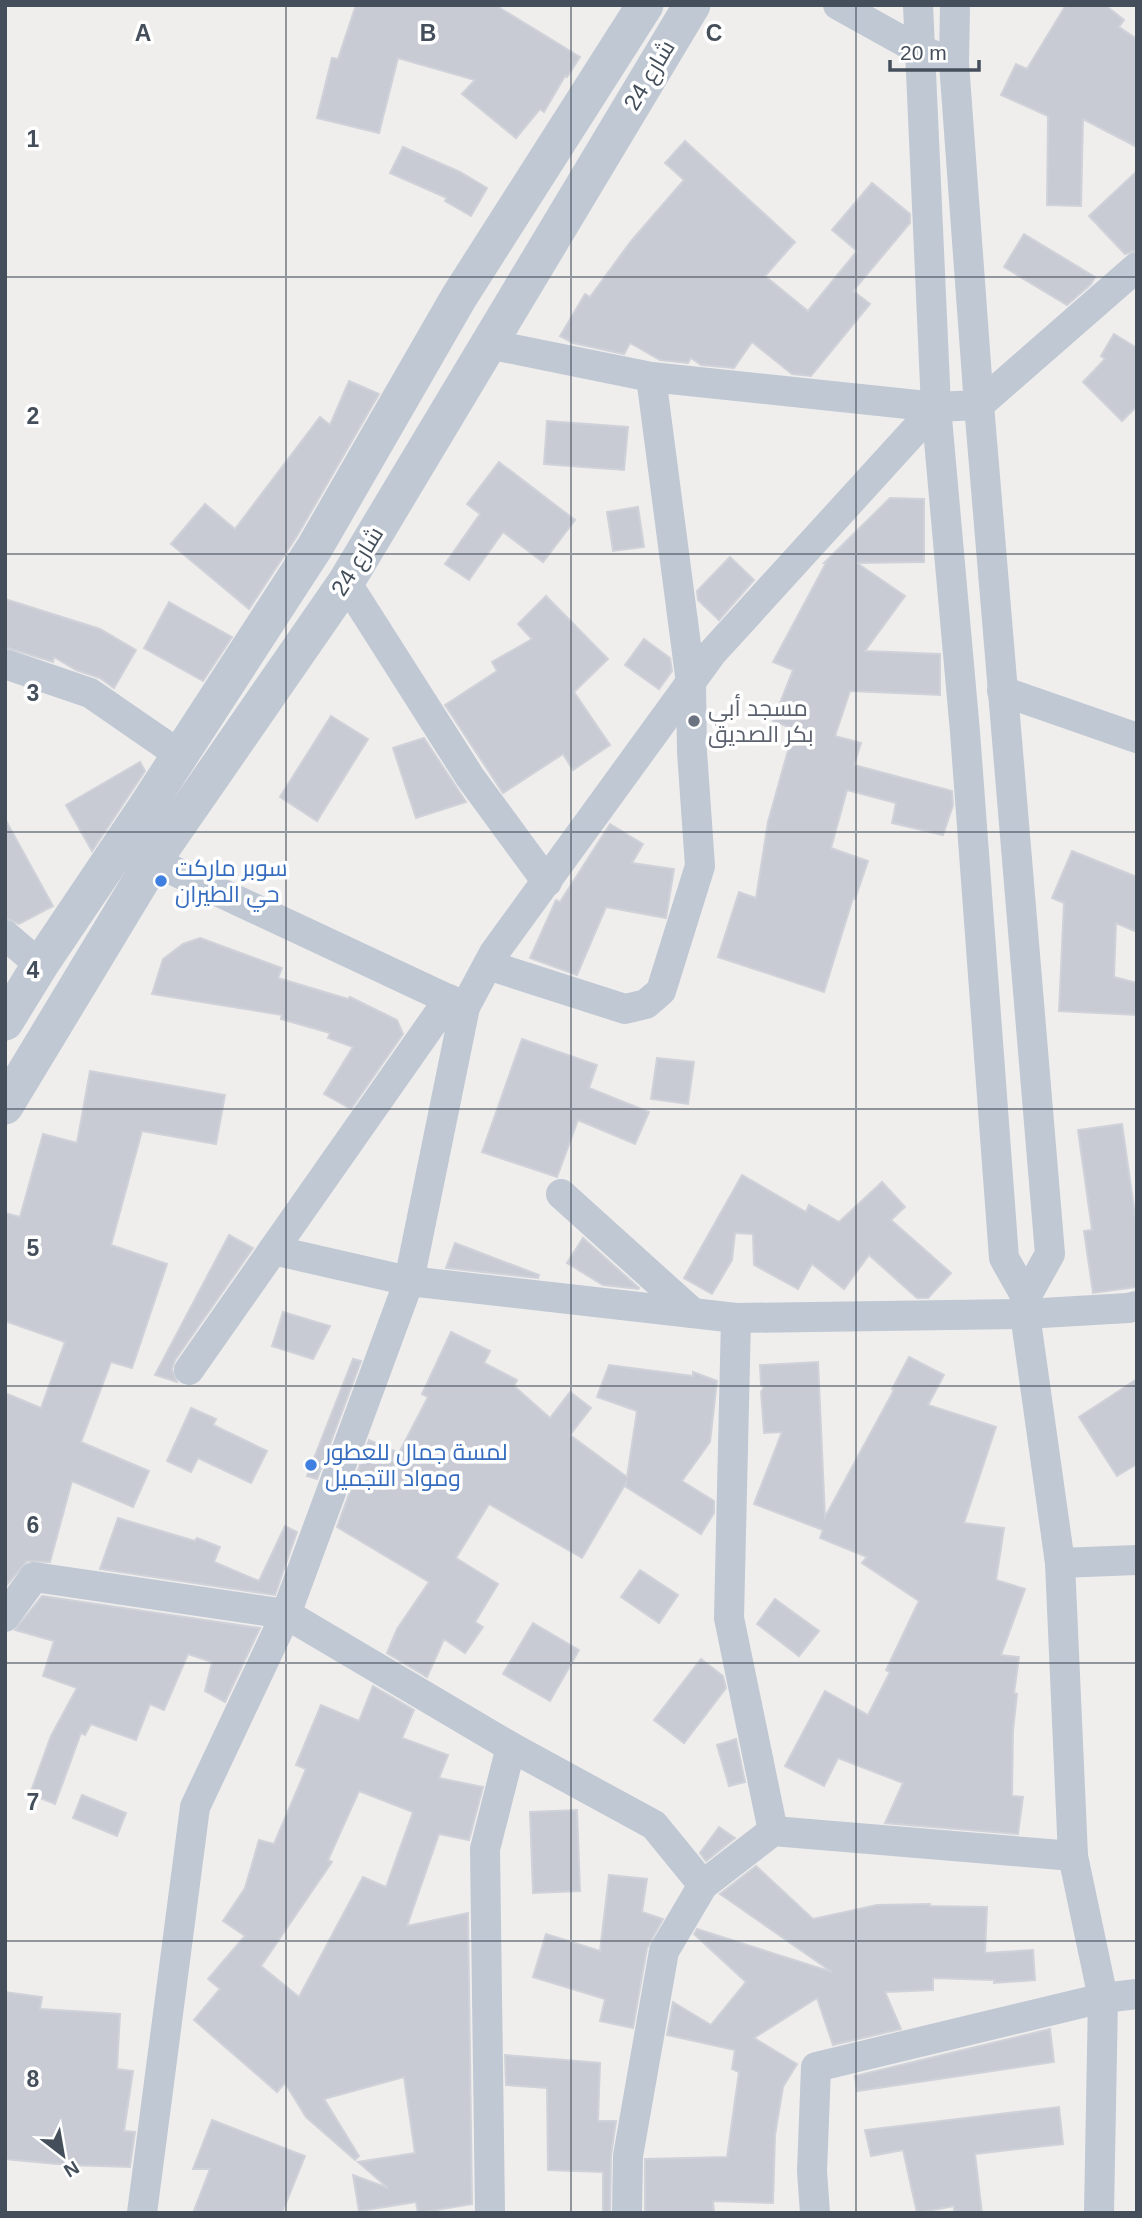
<svg xmlns="http://www.w3.org/2000/svg" width="1142" height="2218" font-family="Helvetica,Cairo,sans-serif">
  <style>
    .building { fill: #c8cbd3; stroke: #d0d2d9; stroke-width: 2; fill-rule: evenodd }
    .lines { fill: none; stroke-linecap: round; stroke-linejoin: round }
    .minor { stroke: #bfc8d3; stroke-width: 30 }
    .tertiary { stroke: #bfc8d3; stroke-width: 37 }
    .grid { fill: none; stroke: #444f5b; stroke-width: 2; stroke-opacity: 0.55 }
    .worship-dot { fill: #6b7280; stroke: #fff; stroke-width: 2.5 }
    .shop-dot { fill: #3f7fe0; stroke: #fff; stroke-width: 2.5 }
    .labels { text-anchor: middle; stroke-width: 7; stroke-linejoin: round; paint-order: stroke }
    .street-label { font-size: 23px; fill: #444f5b; stroke: #fff }
    .worship-label { font-size: 23px; fill: #5b616d; stroke: #fff; text-anchor: start }
    .shop-label { font-size: 23px; fill: #366cbe; stroke: #fff; text-anchor: start }
    .grid-label { font-size: 23px; text-anchor: middle; font-weight: bold; fill: #444f5b; stroke: #fff; stroke-width: 7; stroke-linejoin: round; paint-order: stroke }
  </style>
  <rect width="100%" height="100%" fill="#f0eded"/>
  <g class="building">
    <polygon points="356,5 495,5 580,57 567,77 565,76 544,112 540,109 516,138 462,94 475,80 398,58 379,133 317,118 332,58 338,59"/>
    <polygon points="1066,5 1105,5 1124,20 1119,27 1137,39 1137,147 1083,119 1081,206 1047,205 1048,116 1001,95 1016,64 1027,69"/>
    <polygon points="685,141 795,242 765,276 808,311 857,251 832,230 872,183 910,214 910,223 853,291 870,304 811,376 792,374 752,342 734,368 701,365 691,358 688,363 660,360 630,343 624,354 573,343 560,336 585,294 590,297 631,241 684,180 665,163"/>
    <polygon points="403,147 460,172 487,188 471,216 445,201 447,198 390,173"/>
    <polygon points="1137,171 1137,250 1125,254 1089,216"/>
    <polygon points="1024,234 1095,277 1091,284 1067,305 1004,267"/>
    <polygon points="1114,334 1137,348 1137,406 1122,421 1083,382 1105,359 1101,356"/>
    <polygon points="349,381 379,394 297,536 249,609 171,544 205,504 235,529 320,417 330,425"/>
    <polygon points="547,421 628,427 624,470 544,464"/>
    <polygon points="499,462 575,520 543,562 503,532 469,580 445,564 480,514 467,504"/>
    <polygon points="890,498 924,499 924,562 857,563 905,596 865,651 940,654 940,695 850,691 835,736 861,743 854,765 952,791 953,805 943,835 892,823 896,803 847,790 831,848 868,861 855,899 853,898 824,992 718,957 739,892 756,898 768,822 794,729 773,721 793,670 773,662 826,563 824,563"/>
    <polygon points="638,507 644,547 613,551 607,512"/>
    <polygon points="730,557 754,580 719,620 698,600 697,591"/>
    <polygon points="546,596 608,659 574,692 610,745 573,770 563,754 503,793 445,705 497,671 492,662 532,639 518,624"/>
    <polygon points="5,599 100,629 136,650 114,688 100,678 76,670 54,657 53,662 5,647"/>
    <polygon points="169,602 232,637 203,681 144,648"/>
    <polygon points="644,639 670,658 672,671 659,689 625,665"/>
    <polygon points="331,716 368,739 317,821 280,797"/>
    <polygon points="424,738 466,802 416,818 393,748"/>
    <polygon points="140,762 145,771 92,851 66,805"/>
    <polygon points="5,819 53,906 19,924 5,918"/>
    <polygon points="610,824 643,844 632,863 674,869 666,918 606,907 577,975 530,958 556,900 560,902"/>
    <polygon points="1072,851 1137,877 1137,932 1116,923 1114,977 1137,983 1137,1015 1059,1011 1064,903 1052,898"/>
    <polygon points="200,938 282,968 278,978 348,999 350,997 397,1020 403,1034 351,1109 324,1094 353,1047 328,1038 330,1033 281,1019 282,1015 152,994 163,959 183,944"/>
    <polygon points="522,1039 597,1065 589,1088 649,1112 635,1144 578,1120 557,1177 482,1152"/>
    <polygon points="657,1058 694,1062 688,1104 651,1099"/>
    <polygon points="90,1071 225,1095 216,1144 142,1131 111,1245 167,1264 132,1368 111,1362 81,1442 149,1471 133,1507 72,1481 50,1562 27,1561 5,1587 5,1393 41,1408 65,1342 5,1321 5,1213 20,1217 43,1134 77,1143"/>
    <polygon points="1122,1124 1137,1229 1137,1287 1093,1293 1084,1231 1092,1230 1078,1130"/>
    <polygon points="742,1175 806,1212 809,1205 839,1222 882,1182 905,1207 891,1220 951,1273 928,1298 917,1298 869,1255 844,1289 812,1264 798,1289 754,1265 753,1234 735,1233 732,1260 712,1294 684,1278"/>
    <polygon points="229,1235 253,1248 175,1360 172,1369 177,1382 155,1375"/>
    <polygon points="583,1238 639,1288 638,1289 603,1285 567,1263"/>
    <polygon points="455,1243 539,1275 538,1278 446,1268"/>
    <polygon points="283,1312 330,1326 313,1359 272,1346"/>
    <polygon points="451,1332 490,1351 484,1363 517,1380 514,1386 550,1418 570,1392 591,1408 570,1435 627,1477 637,1411 597,1397 609,1365 693,1376 693,1372 717,1381 710,1442 682,1481 714,1501 714,1513 701,1534 626,1487 626,1483 582,1558 489,1504 456,1558 498,1584 475,1622 483,1627 465,1653 444,1639 427,1677 387,1653 397,1629 429,1582 337,1527 369,1440 399,1453 428,1397 422,1394"/>
    <polygon points="909,1357 944,1375 928,1405 996,1427 964,1523 1004,1528 996,1580 1025,1589 1001,1655 1019,1657 1014,1693 1017,1694 1013,1731 1012,1796 1023,1797 1018,1834 885,1823 903,1783 838,1758 824,1786 785,1766 825,1691 868,1715 890,1672 886,1670 919,1601 862,1563 867,1557 820,1538 823,1530 754,1504 782,1432 764,1433 761,1392 764,1387 761,1385 760,1365 818,1362 825,1517 894,1390 892,1389"/>
    <polygon points="353,1359 361,1361 317,1479 307,1476"/>
    <polygon points="1137,1379 1137,1464 1117,1476 1079,1417"/>
    <polygon points="191,1408 216,1419 213,1425 267,1451 251,1483 198,1458 191,1472 167,1461"/>
    <polygon points="118,1518 195,1541 197,1538 220,1547 214,1562 259,1581 285,1526 297,1532 275,1595 100,1569"/>
    <polygon points="640,1570 678,1595 659,1623 621,1597"/>
    <polygon points="42,1596 260,1628 225,1702 205,1691 212,1662 188,1654 164,1710 150,1704 136,1740 91,1724 85,1735 81,1733 55,1804 30,1794 51,1736 77,1688 43,1676 54,1641 15,1630"/>
    <polygon points="775,1599 819,1631 799,1656 757,1624"/>
    <polygon points="533,1623 579,1650 550,1701 503,1674"/>
    <polygon points="701,1659 723,1676 726,1688 684,1743 654,1720"/>
    <path d="M 373,1686 L 414,1710 L 402,1738 L 448,1755 L 439,1778 L 483,1787 L 469,1840 L 439,1834 L 407,1926 L 468,1913 L 472,2204 L 418,2213 L 416,2202 L 359,2211 L 353,2175 L 388,2188 L 358,2162 L 415,2153 L 404,2077 L 324,2099 L 359,2156 L 355,2160 L 306,2117 L 285,2083 L 277,2092 L 194,2020 L 220,1989 L 208,1979 L 245,1936 L 223,1921 L 245,1888 L 259,1840 L 274,1844 L 306,1769 L 296,1765 L 321,1705 L 359,1721 ZM 359,1791 L 413,1812 L 386,1887 L 363,1877 L 299,1997 L 261,1966 L 332,1862 L 328,1860 Z"/>
    <polygon points="736,1739 745,1782 729,1786 717,1745"/>
    <polygon points="82,1795 126,1813 117,1836 73,1818"/>
    <polygon points="577,1810 580,1891 533,1893 530,1812"/>
    <polygon points="719,1827 735,1838 706,1861 700,1853"/>
    <polygon points="756,1866 813,1919 877,1905 930,1904 930,1906 987,1907 985,1953 1033,1950 1035,1980 994,1983 994,1980 933,1978 933,1990 885,1992 901,2029 833,2045 817,1998 754,2038 797,2064 783,2087 775,2135 773,2203 713,2201 714,2213 645,2213 645,2159 727,2157 739,2072 732,2069 735,2050 667,2035 673,2002 711,2025 746,1982 694,1934 697,1929 832,1972 720,1894"/>
    <polygon points="609,1875 647,1879 642,1912 663,1919 647,1948 633,2028 600,2021 605,1999 533,1977 546,1934 600,1951"/>
    <polygon points="5,1992 42,1997 40,2009 120,2014 117,2069 133,2071 124,2131 135,2132 130,2167 68,2165 5,2159"/>
    <polygon points="1050,2029 1054,2062 857,2091 855,2076"/>
    <polygon points="505,2055 600,2063 598,2121 616,2121 611,2156 610,2213 603,2213 603,2172 548,2170 547,2088 506,2085"/>
    <polygon points="1059,2107 1063,2144 975,2154 982,2213 954,2213 954,2206 917,2213 903,2150 871,2156 865,2130"/>
    <polygon points="212,2120 305,2156 282,2213 193,2213 210,2169 193,2169"/>
  </g>
  <g class="lines">
    <g class="minor">
      <polyline points="838,5 919,50 933,55"/>
      <polyline points="918,5 936,407 965,732 1004,1258 1026,1297 1050,1254 979,405 954,63 955,5"/>
      <polyline points="488,344 651,377 936,407 979,405 1137,267"/>
      <polyline points="346,582 470,777 547,882"/>
      <polyline points="5,664 90,693 180,755"/>
      <polyline points="1002,691 1137,738"/>
      <polyline points="153,861 465,1007 494,953 712,653 936,407"/>
      <polyline points="5,935 40,965"/>
      <polyline points="488,965 625,1009 646,1004 661,991 700,866 692,752 691,683 651,377"/>
      <polyline points="561,1194 693,1313"/>
      <polyline points="273,1250 409,1281 736,1318 1025,1314 1128,1308 1137,1306"/>
      <polyline points="1026,1297 1025,1314 1060,1563 1073,1856 1103,1998 1099,2213"/>
      <polyline points="736,1318 729,1618 773,1831"/>
      <polyline points="189,1370 449,999"/>
      <polyline points="1060,1563 1137,1560"/>
      <polyline points="5,1617 34,1577 286,1614 511,1747 654,1825 703,1885"/>
      <polyline points="142,2213 195,1807 286,1614 409,1281 465,1007"/>
      <polyline points="490,2213 485,1849 511,1747"/>
      <polyline points="627,2213 628,2156 664,1951 703,1885 773,1831 1073,1856"/>
      <polyline points="815,2213 812,2171 816,2067 1103,1998 1137,1994"/>
    </g>
    <g class="tertiary">
      <polyline points="5,1022 40,965 147,806 315,547 459,297 645,5"/>
      <polyline points="5,1106 153,861 346,582 692,5"/>
    </g>
  </g>
  <path class="grid" d="M 286,5 L 286,2213M 571,5 L 571,2213M 856,5 L 856,2213M 5,277 L 1137,277M 5,554 L 1137,554M 5,832 L 1137,832M 5,1109 L 1137,1109M 5,1386 L 1137,1386M 5,1663 L 1137,1663M 5,1941 L 1137,1941"/>
  <circle class="worship-dot" cx="694" cy="721" r="7"/>
  <g class="shop-dot">
    <circle cx="161" cy="881" r="7"/>
    <circle cx="311" cy="1465" r="7"/>
  </g>
  <g class="labels">
    <g class="street-label">
      <text transform="translate(649 75) rotate(-59)" y="8">شارع 24</text>
      <text transform="translate(357 561) rotate(-58)" y="8">شارع 24</text>
    </g>
    <g class="worship-label">
      <text x="708" y="716">مسجد أبي<tspan x="708" dy="26">بكر الصديق</tspan></text>
    </g>
    <g class="shop-label">
      <text x="175" y="876">سوبر ماركت<tspan x="175" dy="26">حي الطيران</tspan></text>
      <text x="325" y="1460">لمسة جمال للعطور<tspan x="325" dy="26">ومواد التجميل</tspan></text>
    </g>
  </g>
  <g class="grid-label">
    <text x="143" y="41">A</text>
    <text x="428" y="41">B</text>
    <text x="714" y="41">C</text>
    <text x="33" y="147">1</text>
    <text x="33" y="424">2</text>
    <text x="33" y="701">3</text>
    <text x="33" y="978">4</text>
    <text x="33" y="1256">5</text>
    <text x="33" y="1533">6</text>
    <text x="33" y="1810">7</text>
    <text x="33" y="2087">8</text>
  </g>
  <rect width="1142" height="2218" fill="none" stroke="#444f5b" stroke-width="14"/>
  <g transform="translate(63 2155) rotate(149)" stroke="#ffffff" stroke-width="5" paint-order="stroke">
  <path d="M0-5L12 26L0 18L-12 26Z" fill="#444f5b"/>
  <text y="-10" font-size="19" font-weight="bold" text-anchor="middle" fill="#444f5b">N</text>
  </g>
  <path d="M890 60v10h89v-10" fill="none" stroke="#444f5b" stroke-width="3.5"/>
  <text x="900" y="60" font-size="21" fill="#444f5b" stroke="#ffffff" stroke-width="5" paint-order="stroke">20 m</text>
</svg>
